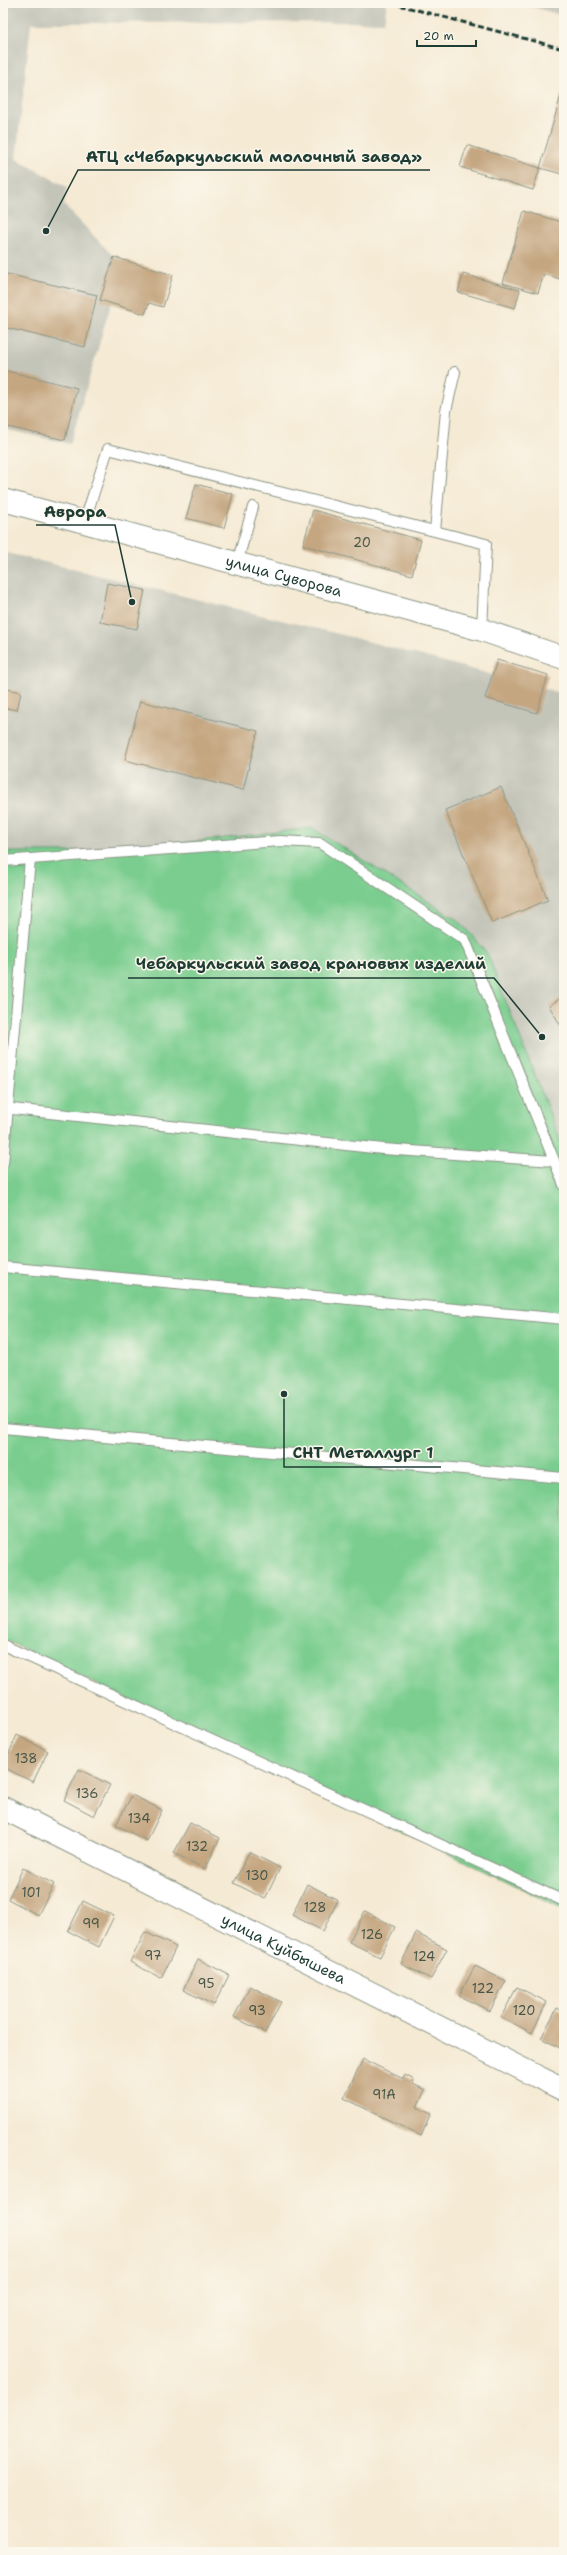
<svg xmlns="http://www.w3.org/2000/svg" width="567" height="2555" font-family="'Shantell Sans',sans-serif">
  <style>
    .industrial { fill: #c4c5b9 }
    .green { fill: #7acd8f; stroke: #4c8562 }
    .building { fill: #c4a680 }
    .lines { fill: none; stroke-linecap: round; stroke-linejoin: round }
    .lane-casing { stroke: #8a9484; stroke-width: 12 }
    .secondary-casing { stroke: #8a9484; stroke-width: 24 }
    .lane { stroke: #fff; stroke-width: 10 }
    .secondary { stroke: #fff; stroke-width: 22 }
    .rail { stroke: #1f3d34; stroke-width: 3; stroke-dasharray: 6 3; stroke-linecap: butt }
    .labels { text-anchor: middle; stroke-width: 3; stroke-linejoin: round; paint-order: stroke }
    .number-label { font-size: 13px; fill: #485747 }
    .street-label { font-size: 15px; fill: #1f3d34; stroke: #fbf7ec }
    .leader { fill: none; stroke: #1f3d34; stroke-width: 1.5 }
    .callout-dot { fill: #1f3d34; stroke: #fbf7ec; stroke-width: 1.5 }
    .callout-label { font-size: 16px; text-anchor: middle; font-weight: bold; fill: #1f3d34; stroke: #fbf7ec; stroke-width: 3; stroke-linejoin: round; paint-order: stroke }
  </style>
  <rect width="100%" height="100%" fill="#fbf7ec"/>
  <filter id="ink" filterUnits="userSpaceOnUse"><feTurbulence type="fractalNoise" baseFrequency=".025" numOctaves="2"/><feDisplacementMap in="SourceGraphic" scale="8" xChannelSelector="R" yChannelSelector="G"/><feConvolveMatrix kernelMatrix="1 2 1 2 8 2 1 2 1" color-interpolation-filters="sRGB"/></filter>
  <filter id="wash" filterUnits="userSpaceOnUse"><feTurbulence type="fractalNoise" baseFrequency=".012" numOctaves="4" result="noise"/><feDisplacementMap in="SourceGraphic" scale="16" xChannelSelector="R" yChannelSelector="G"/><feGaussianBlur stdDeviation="0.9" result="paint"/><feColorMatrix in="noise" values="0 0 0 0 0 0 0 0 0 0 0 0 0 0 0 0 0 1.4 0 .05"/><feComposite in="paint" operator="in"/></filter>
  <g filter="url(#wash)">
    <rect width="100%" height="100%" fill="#f5ead4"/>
    <g class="industrial">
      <polygon points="3,3 387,3 384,22 31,23 16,159 67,187 64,205 114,257 117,283 70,444 3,429"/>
      <polygon points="519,3 564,3 564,16"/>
      <polygon points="3,552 355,638 564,694 564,1150 487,953 108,852 3,852"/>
    </g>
    <polygon class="green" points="312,828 459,921 487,953 564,1150 564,1909 3,1639 3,852 108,852"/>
    <g id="blocks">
      <g class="building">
        <polygon points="564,85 564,166 562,174 540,168"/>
        <polygon points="467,145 540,168 533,190 460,167"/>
        <polygon points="524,211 564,223 564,266 560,279 544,274 538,293 503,283"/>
        <polygon points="114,257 173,275 163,307 149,303 145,314 100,300"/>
        <polygon points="3,273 97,295 85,347 3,327"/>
        <polygon points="463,274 520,290 515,308 458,292"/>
        <polygon points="3,370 77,388 65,440 3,426"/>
        <polygon points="196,484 233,494 224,528 186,518"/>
        <polygon points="313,510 421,540 412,575 303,545"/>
        <polygon points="107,583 145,590 137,629 100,622"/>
        <polygon points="497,660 548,675 537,713 485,698"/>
        <polygon points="3,688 21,692 17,710 5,708 4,714"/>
        <polygon points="140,701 258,731 243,790 125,760"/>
        <polygon points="501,787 548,900 492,923 445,810"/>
        <polygon points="564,996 564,1031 549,1006"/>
        <polygon points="17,1735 48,1751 33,1782 3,1767"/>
        <polygon points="79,1769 110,1785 94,1816 64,1800"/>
        <polygon points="132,1795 162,1810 147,1841 116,1825"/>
        <polygon points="190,1823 220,1838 205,1869 174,1853"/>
        <polygon points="249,1852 280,1868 265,1899 234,1883"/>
        <polygon points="23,1868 54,1884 38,1915 8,1899"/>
        <polygon points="307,1884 338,1900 323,1931 292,1915"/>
        <polygon points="83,1901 114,1916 99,1947 68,1931"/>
        <polygon points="365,1911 395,1927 380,1957 349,1942"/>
        <polygon points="145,1932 176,1947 161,1978 130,1962"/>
        <polygon points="416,1933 447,1949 431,1979 401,1964"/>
        <polygon points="198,1959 229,1975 214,2005 183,1990"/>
        <polygon points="475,1966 506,1981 490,2011 459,1996"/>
        <polygon points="250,1986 281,2002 265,2033 234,2017"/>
        <polygon points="517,1987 547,2002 532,2033 501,2017"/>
        <polygon points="557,2008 564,2012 564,2050 541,2038"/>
        <polygon points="363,2059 403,2079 405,2075 414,2080 413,2084 425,2090 417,2107 431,2114 421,2136 344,2098"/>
      </g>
    </g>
  </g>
  <g filter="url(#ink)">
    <use href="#blocks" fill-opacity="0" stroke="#8a9484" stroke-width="1"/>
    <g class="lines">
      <defs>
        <g id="lane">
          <polyline points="84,523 108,449 486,544 482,630"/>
          <polyline points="435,531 446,411 455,372"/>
          <polyline points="237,563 253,507"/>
          <polyline points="30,859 280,841 320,843 465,940 564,1185"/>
          <polyline points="3,861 30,859 3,1163"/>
          <polyline points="3,1108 383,1149 554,1161"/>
          <polyline points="3,1267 564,1319"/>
          <polyline points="3,1428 564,1478"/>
          <polyline points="3,1645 564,1901"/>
        </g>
        <g id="secondary">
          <path id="s1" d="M 3,500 L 482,630 L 564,658"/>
          <path id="s2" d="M 3,1808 L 564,2090"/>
        </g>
      </defs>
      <use href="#lane" class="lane-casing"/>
      <use href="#secondary" class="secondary-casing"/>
      <use href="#lane" class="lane"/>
      <use href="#secondary" class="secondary"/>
      <polyline class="rail" points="391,3 564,49"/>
    </g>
  </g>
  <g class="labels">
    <g class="number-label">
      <text x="362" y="547">20</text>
      <text x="26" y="1763">138</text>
      <text x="87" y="1798">136</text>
      <text x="139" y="1823">134</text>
      <text x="197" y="1851">132</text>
      <text x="257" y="1880">130</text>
      <text x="31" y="1897">101</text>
      <text x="315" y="1912">128</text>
      <text x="91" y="1928">99</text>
      <text x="372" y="1939">126</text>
      <text x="153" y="1960">97</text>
      <text x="424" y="1961">124</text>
      <text x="206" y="1988">95</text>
      <text x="483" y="1993">122</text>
      <text x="257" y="2015">93</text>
      <text x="524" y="2015">120</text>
      <text x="384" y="2099">91А</text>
    </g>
    <g class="street-label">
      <text dy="5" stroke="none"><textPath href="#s1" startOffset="291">улица Суворова</textPath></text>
      <text dy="5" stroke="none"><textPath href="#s2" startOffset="314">улица Куйбышева</textPath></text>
    </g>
  </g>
  <path class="leader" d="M46 231L78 170H430M132 602L115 525H36M542 1037L494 978H128M284 1394L284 1467H441"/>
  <g class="callout-dot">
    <circle cx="46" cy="231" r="4"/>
    <circle cx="132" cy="602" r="4"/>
    <circle cx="542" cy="1037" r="4"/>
    <circle cx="284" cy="1394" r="4"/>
  </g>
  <g class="callout-label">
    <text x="254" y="162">АТЦ «Чебаркульский молочный завод»</text>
    <text x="75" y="517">Аврора</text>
    <text x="311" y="969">Чебаркульский завод крановых изделий</text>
    <text x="363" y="1458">СНТ Металлург 1</text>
  </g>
  <rect width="567" height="2555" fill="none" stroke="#fbf7ec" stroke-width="16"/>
  <path d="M417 40v6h59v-6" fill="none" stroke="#1f3d34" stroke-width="2"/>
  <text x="423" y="40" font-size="12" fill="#1f3d34" stroke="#fbf7ec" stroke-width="3" paint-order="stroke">20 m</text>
</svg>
